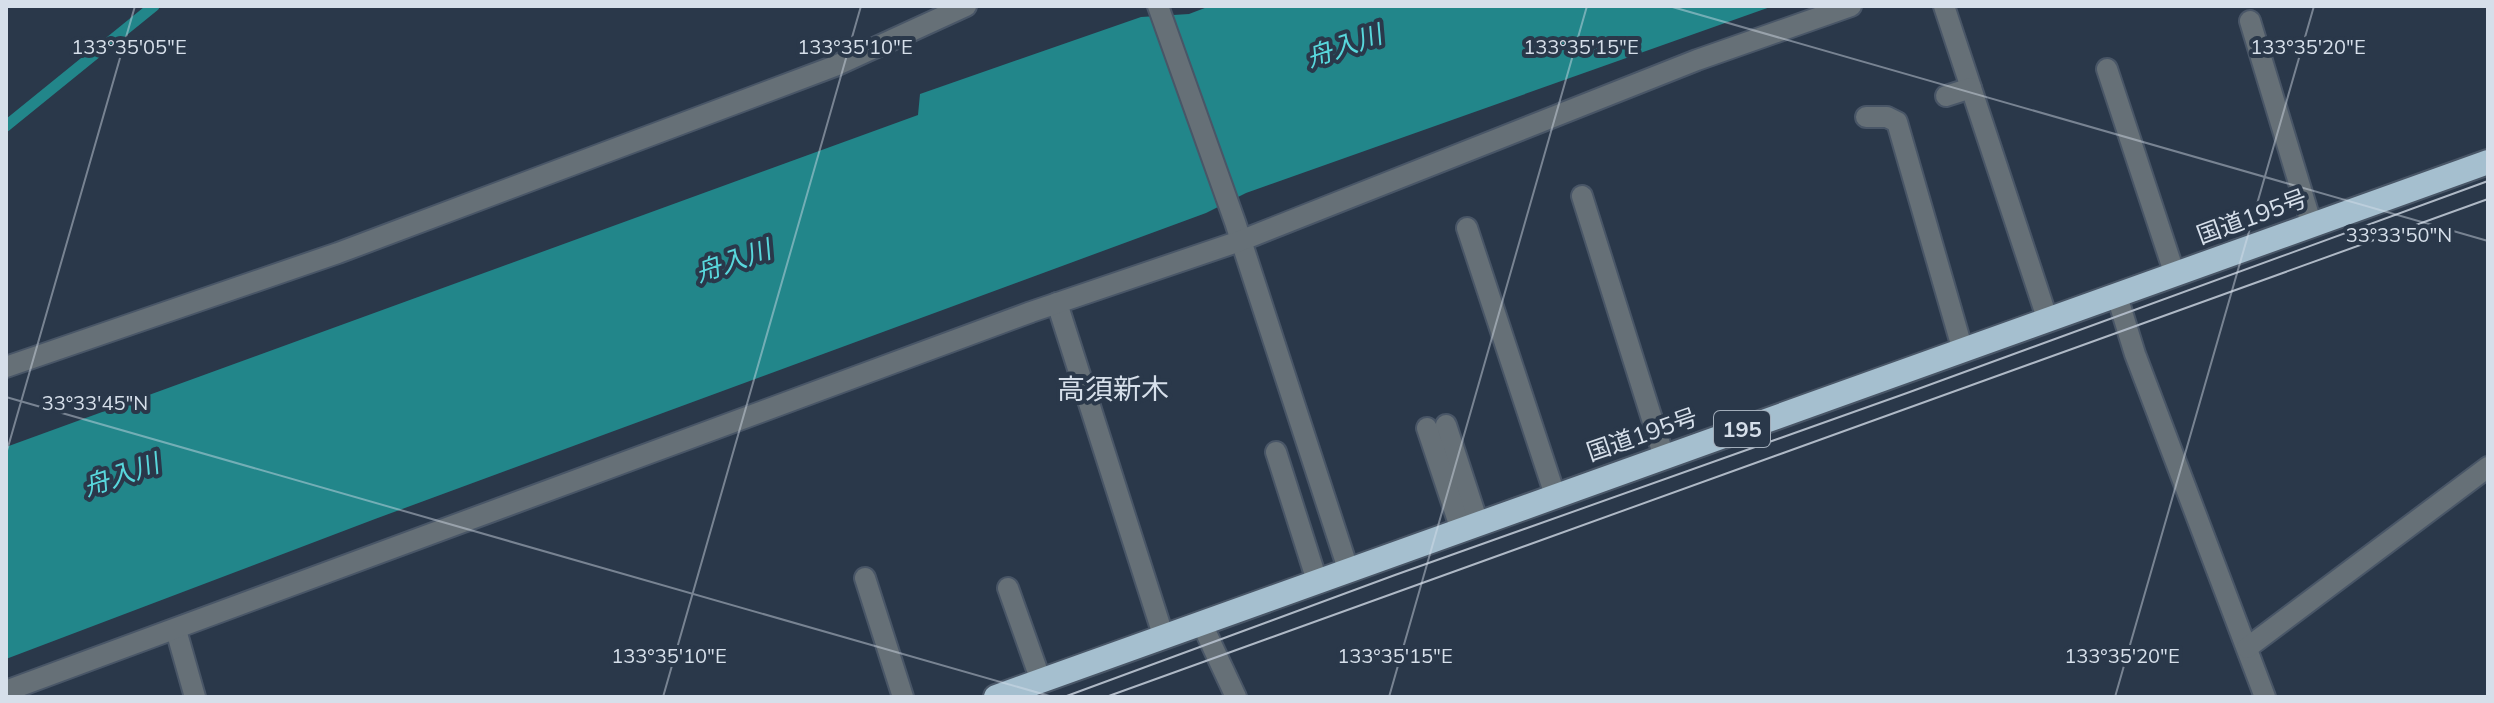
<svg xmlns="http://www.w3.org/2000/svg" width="2494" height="703" font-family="Mulish,'Noto Sans JP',sans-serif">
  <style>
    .water { fill: #22868a }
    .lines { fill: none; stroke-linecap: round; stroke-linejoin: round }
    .stream { stroke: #22868a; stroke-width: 11 }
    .minor-casing { stroke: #495667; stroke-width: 24 }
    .highway-casing { stroke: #495667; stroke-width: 28 }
    .minor { stroke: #667077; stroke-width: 20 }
    .highway { stroke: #a5bfcf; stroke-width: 24 }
    .tram { stroke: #afb9c6; stroke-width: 2 }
    .ticks { fill: none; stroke: #d6dfea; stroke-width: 2; stroke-opacity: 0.45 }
    .labels { text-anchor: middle; stroke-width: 8; stroke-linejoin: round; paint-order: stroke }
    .shield { fill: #2a384a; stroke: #a2adba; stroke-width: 2 }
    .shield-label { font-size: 22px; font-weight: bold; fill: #d6dfea }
    .street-label { font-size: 24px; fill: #d6dfea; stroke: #2a384a }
    .water-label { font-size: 26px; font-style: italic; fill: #58d7dc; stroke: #2a384a }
    .quarter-label { font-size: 28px; fill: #d6dfea; stroke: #2a384a }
    .ticks-label { font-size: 20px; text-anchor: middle; fill: #d6dfea; stroke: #2a384a; stroke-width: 8; stroke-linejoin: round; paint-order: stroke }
  </style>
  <rect width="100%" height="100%" fill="#2a384a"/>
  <polygon class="water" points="1210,6 1773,6 1246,193 1206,213 375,519 6,659 6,447 918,115 920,94 1141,17 1189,14"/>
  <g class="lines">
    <polyline class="stream" points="6,126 154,6"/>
    <defs>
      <g id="minor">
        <polyline points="1158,6 1235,222 1348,569"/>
        <polyline points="1944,6 2048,321"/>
        <polyline points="2250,21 2312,226"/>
        <polyline points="2107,69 2175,275"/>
        <polyline points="1946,96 1971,88"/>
        <polyline points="1866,117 1887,117 1897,122 1963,351"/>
        <polyline points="1582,196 1664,457"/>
        <polyline points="1467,228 1555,495"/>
        <polyline points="2117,296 2135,354 2265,697"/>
        <polyline points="1057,303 1164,638"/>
        <polyline points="6,367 338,253 835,66 966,6"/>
        <polyline points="1446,425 1478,523"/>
        <polyline points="1427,428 1461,530"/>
        <polyline points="1276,452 1317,581"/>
        <polyline points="865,578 903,697"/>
        <polyline points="1008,588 1041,681"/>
        <polyline points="1202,624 1236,697"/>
        <polyline points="176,630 195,697"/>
        <polyline points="2247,648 2488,467"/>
        <polyline points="6,691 1031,312 1240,241 1697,60 1851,6"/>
      </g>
      <polyline id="highway" points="996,697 2488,162"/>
    </defs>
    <use href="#minor" class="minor-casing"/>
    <use href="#highway" class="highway-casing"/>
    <use href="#minor" class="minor"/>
    <use href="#highway" class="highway"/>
    <g class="tram">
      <polyline points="1064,697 1395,575 1907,393 2488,181"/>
      <polyline points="1106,697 2488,199"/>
    </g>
  </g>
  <path class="ticks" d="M 1669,6 L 2488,241M 6,397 L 1053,697M 6,454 L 135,6M 663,697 L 861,6M 1389,697 L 1587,6M 2115,697 L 2314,6"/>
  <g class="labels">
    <rect class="shield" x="1714" y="411" width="56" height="36" rx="6"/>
    <g class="shield-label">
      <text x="1742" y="437">195</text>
    </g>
    <g class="street-label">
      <text transform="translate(2252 217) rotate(-20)" y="8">国道195号</text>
      <text transform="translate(1642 435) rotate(-19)" y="8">国道195号</text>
    </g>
    <g class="water-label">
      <text transform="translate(1344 46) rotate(-19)" y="9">舟入川</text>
      <text transform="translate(733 261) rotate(-19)" y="9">舟入川</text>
      <text transform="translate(121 475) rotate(-19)" y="9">舟入川</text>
    </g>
    <g class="quarter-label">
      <text x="1113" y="399">高須新木</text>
    </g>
  </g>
  <g class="ticks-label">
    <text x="129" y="54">133°35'05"E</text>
    <text x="855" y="54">133°35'10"E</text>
    <text x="1581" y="54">133°35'15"E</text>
    <text x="2308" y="54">133°35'20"E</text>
    <text x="2399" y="242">33°33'50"N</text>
    <text x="95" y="410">33°33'45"N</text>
    <text x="669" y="663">133°35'10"E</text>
    <text x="1395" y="663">133°35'15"E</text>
    <text x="2122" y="663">133°35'20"E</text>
  </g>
  <rect width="2494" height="703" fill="none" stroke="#d6dfea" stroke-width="16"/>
</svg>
